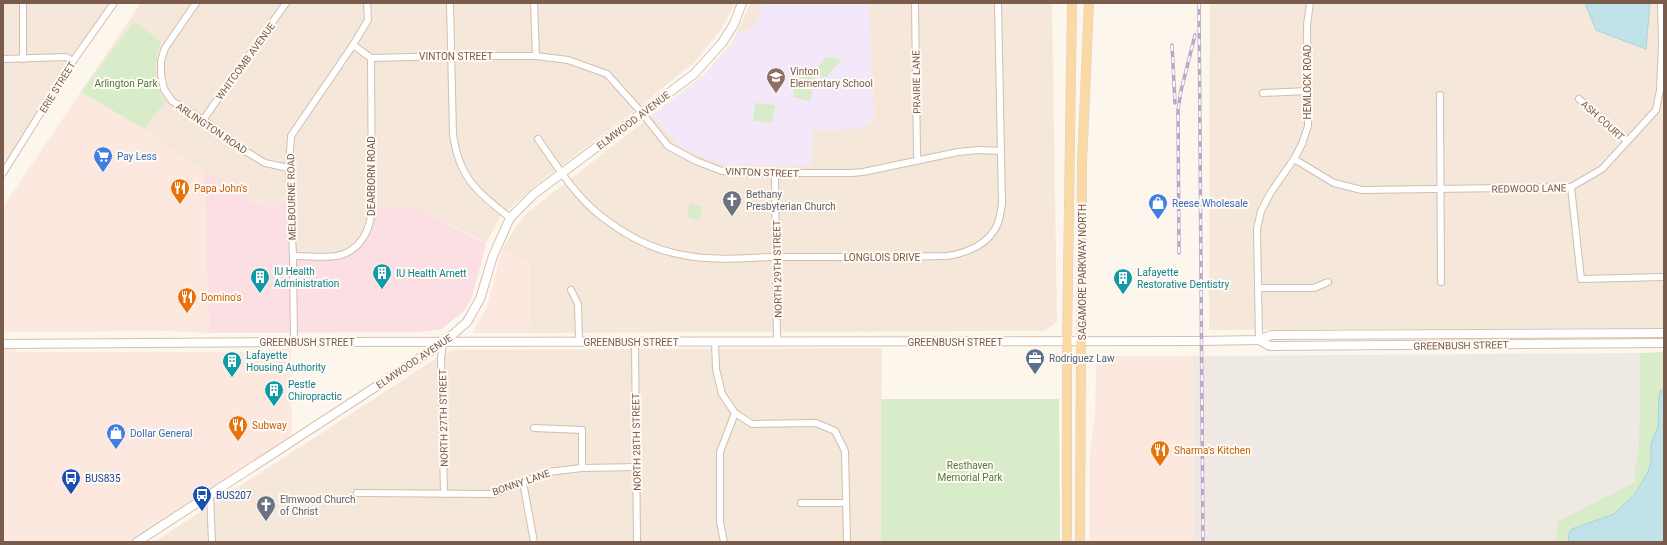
<svg xmlns="http://www.w3.org/2000/svg" width="1667" height="545" font-family="Roboto,sans-serif">
  <style>
    .residential { fill: #f5e8da }
    .commercial { fill: #fde8e0 }
    .industrial { fill: #efe9e4 }
    .education { fill: #f3e8fa }
    .medical { fill: #fbdfe3 }
    .green { fill: #d8ecc9 }
    .water { fill: #bfe3e8; stroke: #a5d3da }
    .lines { fill: none; stroke-linecap: round; stroke-linejoin: round }
    .street-casing { stroke: #d1beb0; stroke-width: 8 }
    .secondary-casing { stroke: #d6c0b0; stroke-width: 10 }
    .primary-casing { stroke: #dad1cd; stroke-width: 10 }
    .street { stroke: #fff; stroke-width: 6 }
    .secondary { stroke: #fff; stroke-width: 8 }
    .primary { stroke: #fbd9a5; stroke-width: 9 }
    .rail-casing { stroke: #b9a8c9; stroke-width: 3.5 }
    .rail { stroke: #fffaf3; stroke-width: 2; stroke-dasharray: 6; stroke-linecap: butt }
    .labels { text-anchor: middle; stroke-width: 4; stroke-linejoin: round; paint-order: stroke }
    .street-label { font-size: 10px; fill: #7a5c4d; stroke: #fffaf3 }
    .education-label { font-size: 10px; fill: #785e54; stroke: #fffaf3; text-anchor: start }
    .park-label { font-size: 10px; fill: #537a41; stroke: #fffaf3 }
    .shop-label { font-size: 10px; fill: #366cbe; stroke: #fffaf3; text-anchor: start }
    .food-label { font-size: 10px; fill: #c56008; stroke: #fffaf3; text-anchor: start }
    .worship-label { font-size: 10px; fill: #5b616d; stroke: #fffaf3; text-anchor: start }
    .culture-label { font-size: 10px; fill: #0d838f; stroke: #fffaf3; text-anchor: start }
    .service-label { font-size: 10px; fill: #4e5e75; stroke: #fffaf3; text-anchor: start }
    .transit-label { font-size: 10px; fill: #164399; stroke: #fffaf3; text-anchor: start }
  </style>
  <rect width="100%" height="100%" fill="#fdf6ec"/>
  <g class="residential">
    <polygon points="3,3 113,3 3,168"/>
    <polygon points="141,3 736,3 720,31 695,62 644,103 535,186 500,217 486,243 415,207 364,238 349,251 337,256 293,256 290,204 260,205 204,172 150,134 80,93"/>
    <polygon points="750,3 1052,3 1057,322 1044,331 529,333 530,262 502,250 515,228 527,213 705,74 733,41"/>
    <polygon points="1210,3 1664,3 1664,328 1209,330"/>
    <polygon points="882,348 881,542 154,542 432,361 451,350"/>
  </g>
  <g class="commercial">
    <polygon points="80,93 150,134 204,172 209,333 169,331 3,332 3,207"/>
    <polygon points="502,250 530,262 529,333 472,333 487,307"/>
    <polygon points="3,344 11,344 16,352 258,352 274,349 291,349 292,442 137,542 3,542"/>
    <polygon points="1117,356 1193,356 1194,542 1090,542 1090,451 1095,416 1096,366 1100,358"/>
  </g>
  <polygon class="industrial" points="1640,353 1639,448 1635,468 1635,482 1558,521 1555,542 1194,542 1193,356"/>
  <polygon class="education" points="764,3 869,3 874,119 861,129 813,130 812,166 730,165 705,158 679,146 653,116 706,74 734,42 736,35 751,29 758,21"/>
  <polygon class="medical" points="204,172 259,205 291,204 293,256 337,256 349,251 364,238 372,207 415,207 486,244 473,294 466,309 442,329 420,332 209,333"/>
  <g class="green">
    <path d="M 134,22 L 161,41 C 155,62 151,83 166,101 L 144,128 L 81,92 Z"/>
    <polygon points="826,57 842,59 824,80 816,72 810,101 793,97 799,68 814,71"/>
    <polygon points="755,103 775,105 772,123 753,121"/>
    <polygon points="690,203 702,207 699,221 687,217"/>
    <polygon points="1664,352 1664,542 1555,542 1558,521 1635,482 1635,468 1639,448 1640,353"/>
    <polygon points="881,399 1059,399 1060,542 881,542"/>
  </g>
  <g class="water">
    <polygon points="1585,3 1650,3 1646,49 1596,30"/>
    <polygon points="1664,389 1664,542 1569,542 1568,535 1572,529 1614,514 1635,494 1647,474 1651,463 1651,444 1658,427 1659,396 1661,390"/>
  </g>
  <g class="lines">
    <defs>
      <g id="street">
        <polyline points="23,3 23,59"/>
        <polyline points="196,3 165,48 161,61 161,75 164,89 172,101 203,120 242,149 265,163 289,168"/>
        <path d="M 450,3 L 453,135 C 460,180 477,191 510,218"/>
        <polyline points="534,3 536,56"/>
        <polyline points="915,3 917,154 918,160"/>
        <polyline points="371,58 452,56 536,56 568,60 607,74 642,113 668,146 696,161 722,171 742,173 852,173 863,172 958,152 978,150 1001,151"/>
        <polyline points="3,59 66,57 73,61"/>
        <polyline points="1263,93 1307,91"/>
        <polyline points="1440,95 1441,282"/>
        <polyline points="1579,99 1627,141"/>
        <polyline points="203,120 286,3"/>
        <path d="M 538,139 C 557,166 575,196 601,216 C 625,235 653,250 683,255 C 711,261 742,258 771,257 C 830,257 888,257 947,256 C 967,253 990,244 998,223 C 1000,217 1001,210 1002,204 L 998,3"/>
        <polyline points="1294,159 1334,183 1362,190 1571,187 1602,169 1656,110 1660,90 1662,45 1661,3"/>
        <polyline points="3,173 73,61 114,3"/>
        <polyline points="775,173 777,342"/>
        <polyline points="1571,187 1581,279 1664,277"/>
        <path d="M 293,256 C 307,256 323,258 337,256 C 361,251 371,229 372,207 L 371,58 L 353,45"/>
        <polyline points="1258,288 1314,288 1328,282"/>
        <polyline points="571,290 578,304 579,341"/>
        <polyline points="1259,340 1257,229 1261,211 1271,192 1294,159 1302,144 1308,126 1307,25 1310,3"/>
        <polyline points="294,342 293,256 289,168 291,136 353,45 368,20 367,3"/>
        <polyline points="635,342 637,542"/>
        <polyline points="715,342 716,369 722,394 735,413 752,424 816,423 835,431 845,451 847,542"/>
        <polyline points="443,343 441,358 444,494"/>
        <polyline points="534,428 582,430 582,468"/>
        <polyline points="523,482 534,542"/>
        <polyline points="357,493 494,494 548,472 582,468 637,467"/>
        <polyline points="210,494 212,542"/>
        <polyline points="801,503 846,503"/>
        <polyline points="724,542 720,522 720,452 735,413"/>
      </g>
      <g id="secondary">
        <polyline points="1259,340 1270,346 1664,343"/>
        <polyline points="3,344 294,342 1201,341 1259,340 1271,335 1664,333"/>
        <polyline points="137,542 443,343 467,322 480,299 493,256 510,218 534,194 694,74 722,43 734,24 742,3"/>
      </g>
      <g id="primary">
        <polyline points="1067,542 1067,342 1072,3"/>
        <polyline points="1080,542 1082,163 1089,3"/>
      </g>
    </defs>
    <use href="#street" class="street-casing"/>
    <use href="#secondary" class="secondary-casing"/>
    <use href="#primary" class="primary-casing"/>
    <use href="#street" class="street"/>
    <use href="#secondary" class="secondary"/>
    <use href="#primary" class="primary"/>
    <defs>
      <g id="rail">
        <polyline points="1199,3 1203,542"/>
        <polyline points="1172,45 1175,103"/>
        <polyline points="1179,253 1178,110 1181,91 1195,35"/>
      </g>
    </defs>
    <use href="#rail" class="rail-casing"/>
    <use href="#rail" class="rail"/>
  </g>
  <defs>
    <symbol id="school-pin" viewBox="-11 -11 22 30"><path d="M0 17L-7.5 6A9.5 9.5 0 1 1 7.5 6Z" fill="#8d6e63" stroke="#fffaf3"/><path d="M0-5L7-2L0 1L-7-2ZM-4 1L0 2.5L4 1V4Q0 6-4 4Z" fill="#fff"/></symbol>
    <symbol id="supermarket-pin" viewBox="-11 -11 22 30"><path d="M0 17L-7.5 6A9.5 9.5 0 1 1 7.5 6Z" fill="#3f7fe0" stroke="#fffaf3"/><path d="M-6-5.5h2.5l.6 2H6L4.5 2H-2.5L-4.4-4H-6ZM-1.5 3.2a1.3 1.3 0 1 0 .1 0ZM3 3.2a1.3 1.3 0 1 0 .1 0Z" fill="#fff"/></symbol>
    <symbol id="restaurant-pin" viewBox="-11 -11 22 30"><path d="M0 17L-7.5 6A9.5 9.5 0 1 1 7.5 6Z" fill="#e8710a" stroke="#fffaf3"/><path d="M-5-6h1v4h1v-4h1v4h1v-4h1v5L-1.5 .5V6h-2V.5L-5-1ZM5-6V6H3V1.5H1.5Q1.5-4 5-6Z" fill="#fff"/></symbol>
    <symbol id="church-pin" viewBox="-11 -11 22 30"><path d="M0 17L-7.5 6A9.5 9.5 0 1 1 7.5 6Z" fill="#6b7280" stroke="#fffaf3"/><path d="M-1.2-6h2.4v3.5h3.3v2.4h-3.3V6h-2.4V-.1h-3.3v-2.4h3.3Z" fill="#fff"/></symbol>
    <symbol id="shop-pin" viewBox="-11 -11 22 30"><path d="M0 17L-7.5 6A9.5 9.5 0 1 1 7.5 6Z" fill="#3f7fe0" stroke="#fffaf3"/><path d="M-5-2.5h2.3a2.7 3.5 0 0 1 5.4 0H5L5.5 6h-11ZM-1.5-2.5h3a1.5 2.3 0 0 0-3 0Z" fill="#fff"/></symbol>
    <symbol id="building-pin" viewBox="-11 -11 22 30"><path d="M0 17L-7.5 6A9.5 9.5 0 1 1 7.5 6Z" fill="#0f9aa8" stroke="#fffaf3"/><path d="M-4-6H4V6H1V3H-1V6H-4ZM-2.5-4.3h1.7v1.8h-1.7ZM.8-4.3h1.7v1.8H.8ZM-2.5-1h1.7V.8h-1.7ZM.8-1h1.7V.8H.8Z" fill="#fff"/></symbol>
    <symbol id="office-pin" viewBox="-11 -11 22 30"><path d="M0 17L-7.5 6A9.5 9.5 0 1 1 7.5 6Z" fill="#5c6f8a" stroke="#fffaf3"/><path d="M-6-3h4V-5.5h4V-3h4V5H-6ZM-1-4.5V-3h2v-1.5ZM-6 0V1H6V0Z" fill="#fff"/></symbol>
    <symbol id="bus-pin" viewBox="-11 -11 22 30"><path d="M0 17L-7.5 6A9.5 9.5 0 1 1 7.5 6Z" fill="#1a4fb4" stroke="#fffaf3"/><path d="M-5-6H5V4H4V6H2V4H-2V6H-4V4H-5ZM-3.5-4V0h7V-4ZM-3.5 1.2v1.5H-2V1.2ZM2 1.2v1.5H3.5V1.2Z" fill="#fff"/></symbol>
  </defs>
  <g fill-rule="evenodd">
    <use href="#school-pin" x="765" y="66" width="22" height="30"/>
    <use href="#supermarket-pin" x="92" y="145" width="22" height="30"/>
    <use href="#restaurant-pin" x="169" y="177" width="22" height="30"/>
    <use href="#church-pin" x="721" y="189" width="22" height="30"/>
    <use href="#shop-pin" x="1147" y="192" width="22" height="30"/>
    <use href="#building-pin" x="371" y="262" width="22" height="30"/>
    <use href="#building-pin" x="249" y="266" width="22" height="30"/>
    <use href="#building-pin" x="1112" y="267" width="22" height="30"/>
    <use href="#restaurant-pin" x="176" y="286" width="22" height="30"/>
    <use href="#office-pin" x="1024" y="347" width="22" height="30"/>
    <use href="#building-pin" x="221" y="350" width="22" height="30"/>
    <use href="#building-pin" x="263" y="379" width="22" height="30"/>
    <use href="#restaurant-pin" x="227" y="414" width="22" height="30"/>
    <use href="#shop-pin" x="105" y="422" width="22" height="30"/>
    <use href="#restaurant-pin" x="1149" y="439" width="22" height="30"/>
    <use href="#bus-pin" x="60" y="467" width="22" height="30"/>
    <use href="#bus-pin" x="191" y="484" width="22" height="30"/>
    <use href="#church-pin" x="255" y="494" width="22" height="30"/>
  </g>
  <g class="labels">
    <g class="street-label">
      <text x="456" y="60">VINTON STREET</text>
      <text transform="translate(245 61) rotate(-54)" y="4">WHITCOMB AVENUE</text>
      <text transform="translate(916 82) rotate(-91)" y="4">PRAIRIE LANE</text>
      <text transform="translate(1307 82) rotate(-90)" y="4">HEMLOCK ROAD</text>
      <text transform="translate(57 87) rotate(-58)" y="4">ERIE STREET</text>
      <text transform="translate(633 120) rotate(-37)" y="4">ELMWOOD AVENUE</text>
      <text transform="translate(1603 120) rotate(42)" y="4">ASH COURT</text>
      <text transform="translate(212 128) rotate(34)" y="4">ARLINGTON ROAD</text>
      <text transform="translate(762 172) rotate(2)" y="4">VINTON STREET</text>
      <text transform="translate(371 176) rotate(-90)" y="4">DEARBORN ROAD</text>
      <text transform="translate(1529 188) rotate(-1)" y="4">REDWOOD LANE</text>
      <text transform="translate(291 197) rotate(-91)" y="4">MELBOURNE ROAD</text>
      <text x="882" y="261">LONGLOIS DRIVE</text>
      <text transform="translate(777 269) rotate(-91)" y="4">NORTH 29TH STREET</text>
      <text transform="translate(1082 272) rotate(-90)" y="4">SAGAMORE PARKWAY NORTH</text>
      <text x="307" y="346">GREENBUSH STREET</text>
      <text x="631" y="346">GREENBUSH STREET</text>
      <text x="955" y="346">GREENBUSH STREET</text>
      <text transform="translate(1461 345) rotate(-1)" y="4">GREENBUSH STREET</text>
      <text transform="translate(414 361) rotate(-34)" y="4">ELMWOOD AVENUE</text>
      <text transform="translate(443 418) rotate(-91)" y="4">NORTH 27TH STREET</text>
      <text transform="translate(636 442) rotate(-91)" y="4">NORTH 28TH STREET</text>
      <text transform="translate(521 482) rotate(-19)" y="4">BONNY LANE</text>
    </g>
    <g class="education-label">
      <text x="790" y="75">Vinton<tspan x="790" dy="12">Elementary School</tspan></text>
    </g>
    <g class="park-label">
      <text x="126" y="87">Arlington Park</text>
      <text x="970" y="469">Resthaven<tspan x="970" dy="12">Memorial Park</tspan></text>
    </g>
    <g class="shop-label">
      <text x="117" y="160">Pay Less</text>
      <text x="1172" y="207">Reese Wholesale</text>
      <text x="130" y="437">Dollar General</text>
    </g>
    <g class="food-label">
      <text x="194" y="192">Papa John's</text>
      <text x="201" y="301">Domino's</text>
      <text x="252" y="429">Subway</text>
      <text x="1174" y="454">Sharma's Kitchen</text>
    </g>
    <g class="worship-label">
      <text x="746" y="198">Bethany<tspan x="746" dy="12">Presbyterian Church</tspan></text>
      <text x="280" y="503">Elmwood Church<tspan x="280" dy="12">of Christ</tspan></text>
    </g>
    <g class="culture-label">
      <text x="274" y="275">IU Health<tspan x="274" dy="12">Administration</tspan></text>
      <text x="1137" y="276">Lafayette<tspan x="1137" dy="12">Restorative Dentistry</tspan></text>
      <text x="396" y="277">IU Health Arnett</text>
      <text x="246" y="359">Lafayette<tspan x="246" dy="12">Housing Authority</tspan></text>
      <text x="288" y="388">Pestle<tspan x="288" dy="12">Chiropractic</tspan></text>
    </g>
    <g class="service-label">
      <text x="1049" y="362">Rodriguez Law</text>
    </g>
    <g class="transit-label">
      <text x="85" y="482">BUS835</text>
      <text x="216" y="499">BUS207</text>
    </g>
  </g>
  <rect width="1667" height="545" fill="none" stroke="#7a5c4d" stroke-width="8"/>
</svg>
